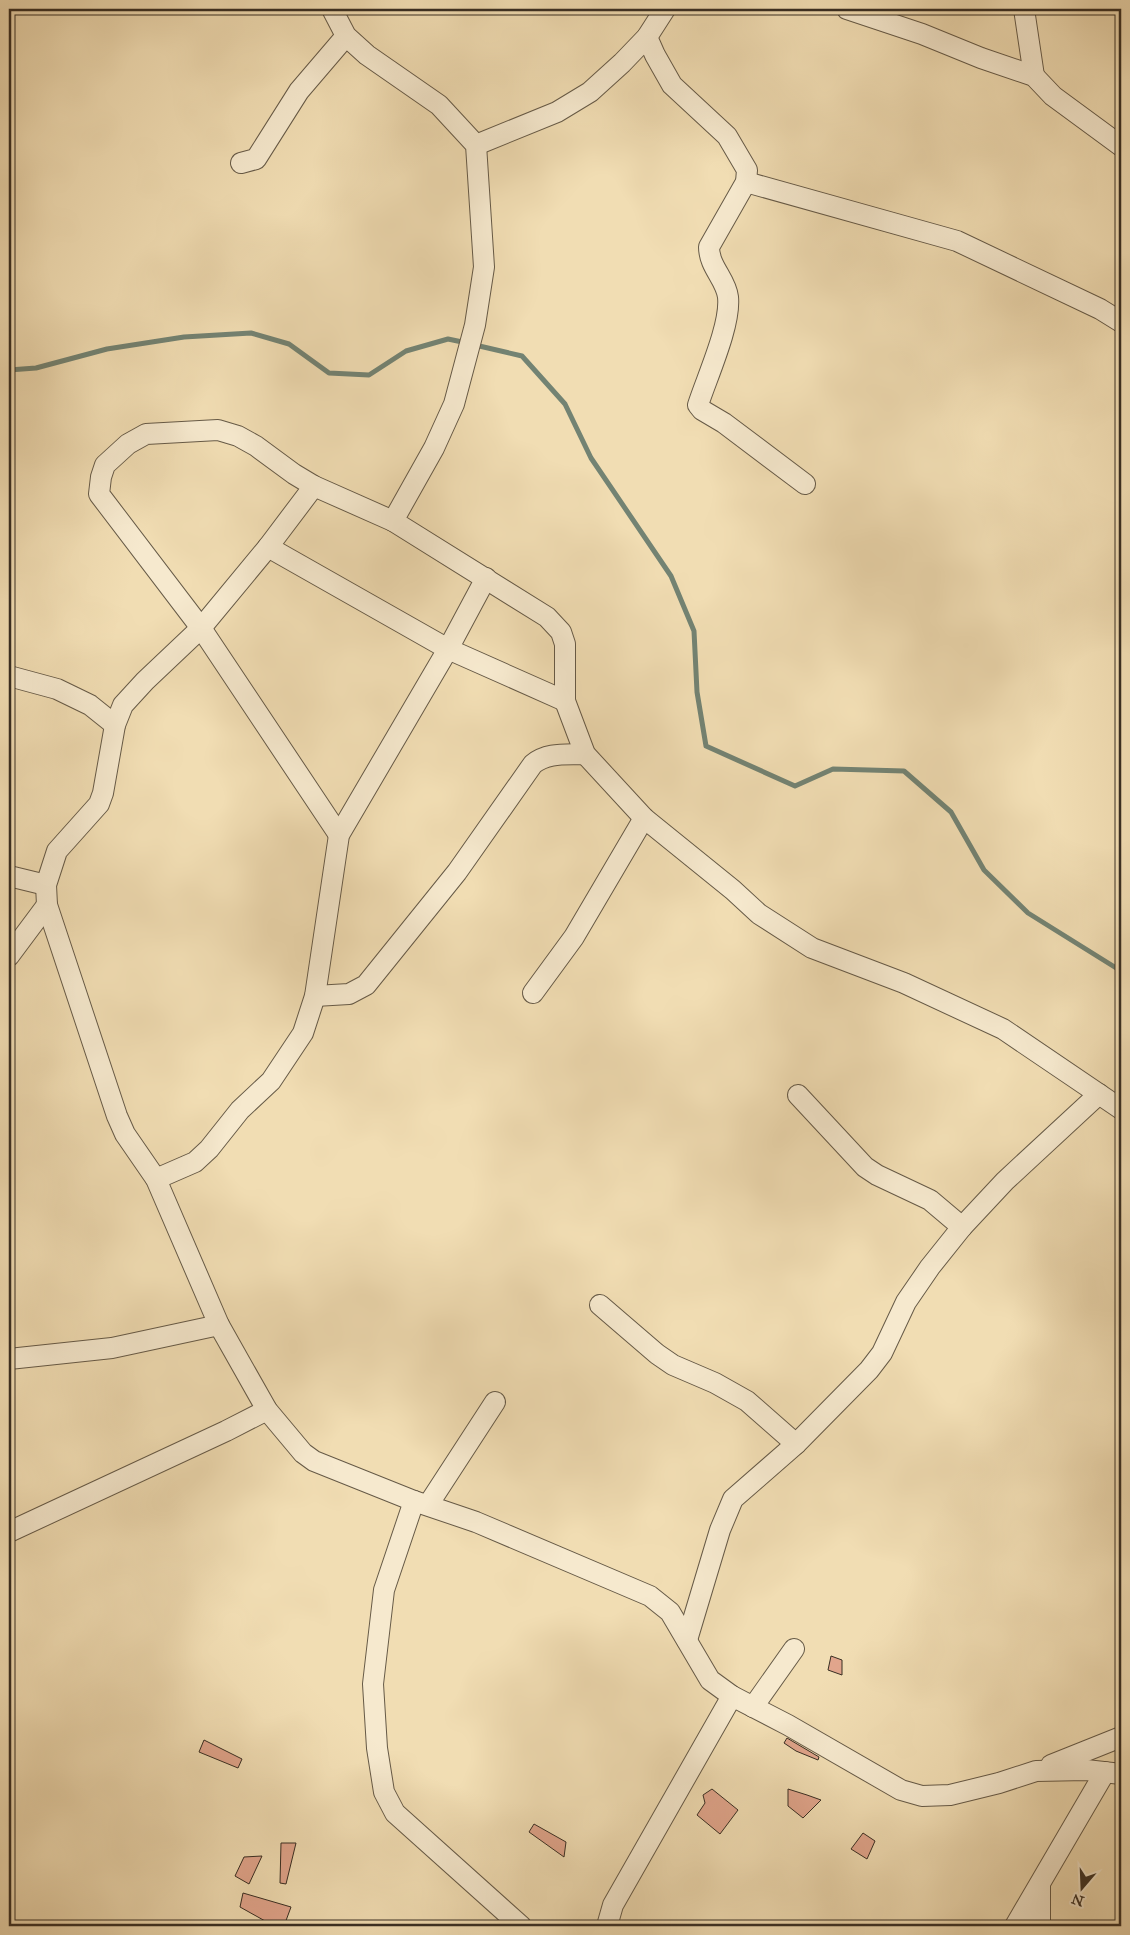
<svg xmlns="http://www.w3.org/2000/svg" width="1130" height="1935" font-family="'IM FELL Great Primer',serif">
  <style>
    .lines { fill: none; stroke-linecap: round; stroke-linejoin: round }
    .stream { stroke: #738373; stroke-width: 5 }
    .building { fill: #e1a58c; stroke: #382e23 }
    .street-casing { stroke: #665a47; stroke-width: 22 }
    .street { stroke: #f6e9ce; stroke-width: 20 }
  </style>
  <rect width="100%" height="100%" fill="#f1ddb3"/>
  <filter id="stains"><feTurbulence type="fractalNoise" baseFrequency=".004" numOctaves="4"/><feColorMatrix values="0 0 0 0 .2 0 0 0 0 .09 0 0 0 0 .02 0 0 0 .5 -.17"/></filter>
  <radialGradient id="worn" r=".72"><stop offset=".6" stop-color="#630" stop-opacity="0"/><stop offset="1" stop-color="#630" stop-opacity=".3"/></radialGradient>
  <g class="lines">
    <g class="stream">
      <polyline points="475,345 522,356 565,404 591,458 671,576 694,631 697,692 706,746 795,786 833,769 904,771 951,812 984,870 1028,913 1121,971"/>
      <polyline points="9,370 36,368 107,349 184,337 251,333 289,344 329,373 369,375 406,351 448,339 467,343"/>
    </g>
  </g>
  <g class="building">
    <polygon points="831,1656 842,1660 842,1675 828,1670"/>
    <polygon points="787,1738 819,1757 818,1760 796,1751 784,1743"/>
    <polygon points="204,1740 242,1759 238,1768 199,1752"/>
    <polygon points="712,1789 738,1810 720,1834 697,1815 705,1803 703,1795"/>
    <polygon points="788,1789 807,1795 821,1800 803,1818 788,1806"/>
    <polygon points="534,1824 566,1842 564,1857 529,1832"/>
    <polygon points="863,1833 875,1841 867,1859 851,1849"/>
    <polygon points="281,1843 296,1843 286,1884 280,1883"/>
    <polygon points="262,1856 249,1884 235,1876 244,1857"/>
    <polygon points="243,1893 291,1907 284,1926 274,1926 240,1907"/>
  </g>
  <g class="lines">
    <defs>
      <g id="street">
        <polyline points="332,9 346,36 367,55 439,105 476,145 484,267 475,325 454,404 434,448 393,521 547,617 561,632 565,644 565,701 585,754 644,818 733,890 759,914 812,948 904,983 1003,1029 1121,1109"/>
        <polyline points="847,9 922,34 981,58 1034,76 1053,96 1121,146"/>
        <polyline points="1024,9 1034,76"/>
        <path d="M 647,37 L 655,55 L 672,85 L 727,136 L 747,170 L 746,182 L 709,247 C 709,267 726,279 728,297 C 731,325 707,377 698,405 L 702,410 L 724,423 L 805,484"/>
        <polyline points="476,145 557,112 590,92 622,63 647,37 665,9"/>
        <polyline points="241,163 256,159 299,91 346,36"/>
        <polyline points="746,182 957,241 1100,309 1121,322"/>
        <polyline points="314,486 268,547 201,628 145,681 123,705 115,725 103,793 99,804 57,851 46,885 47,905 117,1116 125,1134 156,1179 219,1325 267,1410 303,1453 314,1461 414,1501 476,1522 650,1596 670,1612 710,1680 732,1696 788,1725 901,1790 922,1796 950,1795 999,1783 1036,1771 1086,1770 1121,1774"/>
        <polyline points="268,547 448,649 565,701"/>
        <polyline points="9,676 57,689 90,705 115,725"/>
        <polyline points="339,835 201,628 99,494 101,477 105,465 128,444 146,434 218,430 238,436 256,446 294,474 314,486 393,521"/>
        <polyline points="9,876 46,885"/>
        <polyline points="9,956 47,905"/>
        <polyline points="533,993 574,937 644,818"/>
        <path d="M 315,996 L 349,994 L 366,985 L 457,872 L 533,764 C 548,752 566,755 585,754"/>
        <polyline points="798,1095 865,1167 877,1175 930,1200 962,1227"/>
        <polyline points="156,1179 195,1162 209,1149 240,1110 271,1081 303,1033 315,996 339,835 448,649 486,578"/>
        <polyline points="600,1305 657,1354 673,1365 715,1383 747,1401 796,1444"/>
        <polyline points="9,1359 112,1348 219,1325"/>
        <polyline points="414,1501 384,1590 373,1684 377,1748 384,1792 395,1813 521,1926"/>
        <polyline points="428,1505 495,1402"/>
        <polyline points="9,1532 226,1431 267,1410"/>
        <polyline points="687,1640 720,1530 733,1499 796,1444 869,1370 882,1353 906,1302 930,1267 962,1227 1005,1181 1099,1094"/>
        <polyline points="753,1707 794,1649"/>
        <polyline points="1051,1765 1121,1737"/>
        <polyline points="1040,1885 1040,1926"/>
        <polyline points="607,1926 613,1905 732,1696"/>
        <polyline points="1015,1926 1105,1772"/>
      </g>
    </defs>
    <use href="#street" class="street-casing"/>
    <use href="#street" class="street"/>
  </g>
  <rect width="1130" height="1935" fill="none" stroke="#f1ddb3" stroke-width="30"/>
  <rect x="10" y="10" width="1110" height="1915" fill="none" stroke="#382e23" stroke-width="2.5"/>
  <rect x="15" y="15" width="1100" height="1905" fill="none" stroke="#382e23"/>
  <g transform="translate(1082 1888) rotate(199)" stroke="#f6e9ce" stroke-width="4" paint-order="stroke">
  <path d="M0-4L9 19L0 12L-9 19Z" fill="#382e23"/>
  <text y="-8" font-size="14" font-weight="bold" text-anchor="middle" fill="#382e23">N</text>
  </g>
  <rect width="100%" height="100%" filter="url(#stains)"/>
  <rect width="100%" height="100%" fill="url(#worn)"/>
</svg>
